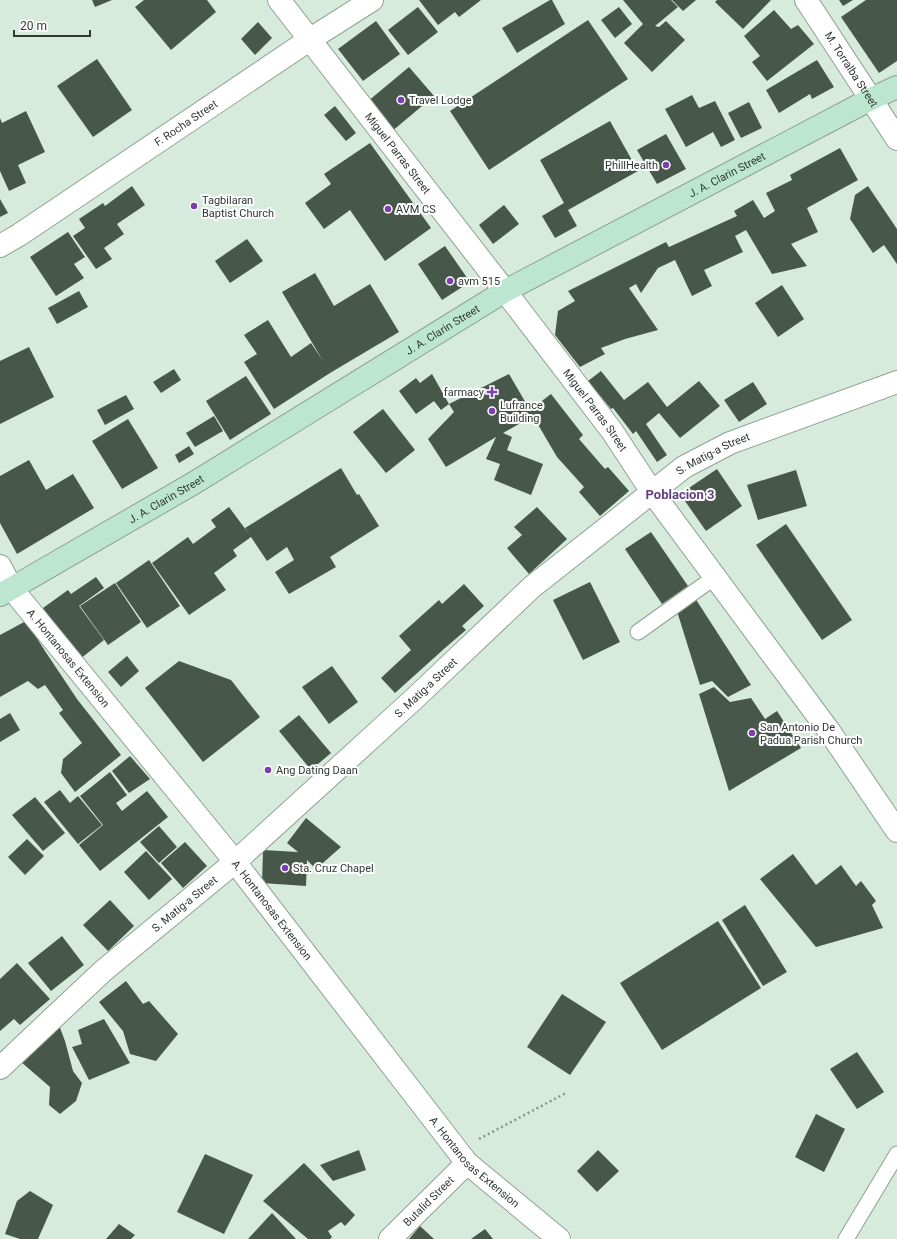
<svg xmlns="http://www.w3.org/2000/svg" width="897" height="1239" font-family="Roboto,sans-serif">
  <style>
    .building { fill: #47584b }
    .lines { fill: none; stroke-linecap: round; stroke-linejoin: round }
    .service-casing { stroke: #8fa293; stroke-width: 17 }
    .minor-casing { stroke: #8fa293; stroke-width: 24 }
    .tertiary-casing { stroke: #8fa293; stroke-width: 24 }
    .secondary-casing { stroke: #8fa293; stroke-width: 24 }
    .path { stroke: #87968b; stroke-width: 2.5; stroke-dasharray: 2 3; stroke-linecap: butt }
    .service { stroke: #fff; stroke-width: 15 }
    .minor { stroke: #fff; stroke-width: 22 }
    .tertiary { stroke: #fff; stroke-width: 22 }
    .secondary { stroke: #bce6cf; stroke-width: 22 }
    .poi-dot { fill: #7e3db1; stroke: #fff; stroke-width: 1.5 }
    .labels { text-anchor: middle; stroke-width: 4; stroke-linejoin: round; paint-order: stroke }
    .street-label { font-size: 11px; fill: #303832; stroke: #fff }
    .poi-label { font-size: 11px; fill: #303832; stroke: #fff; text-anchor: start }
    .quarter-label { font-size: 13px; font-weight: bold; fill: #61427e; stroke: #fff }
  </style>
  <rect width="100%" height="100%" fill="#d6ebdb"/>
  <g class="building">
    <polygon points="92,0 112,0 95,7"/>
    <polygon points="144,0 207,0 216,12 171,50 135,7"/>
    <polygon points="419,0 481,0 459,17 455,12 438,25"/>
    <polygon points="550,0 552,0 565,24 517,53 502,28"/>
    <polygon points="623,0 671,0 678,7 655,26 659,27 666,21 685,40 652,72 624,43 643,24"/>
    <polygon points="672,0 696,0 683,11"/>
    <polygon points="717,0 771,0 743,29 715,2"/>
    <polygon points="839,0 853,0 843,6"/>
    <polygon points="866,0 897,0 897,61 879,73 841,17"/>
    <polygon points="418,7 438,32 408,55 388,30"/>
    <polygon points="619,7 632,24 615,38 601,20"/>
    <polygon points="774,10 791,29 798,25 814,44 767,81 752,62 760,56 744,36"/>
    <polygon points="588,20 628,79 489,170 450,111"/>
    <polygon points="376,21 400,54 363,81 338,49"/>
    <polygon points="258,22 272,38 255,55 241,39"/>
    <polygon points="97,59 132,110 93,137 57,86"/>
    <polygon points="817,60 834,87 812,99 810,94 779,113 766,90"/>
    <polygon points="409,67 434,96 391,132 367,102"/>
    <polygon points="692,95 699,108 715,101 735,140 721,147 713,132 686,147 665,109"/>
    <polygon points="749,102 762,128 741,138 728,113"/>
    <polygon points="335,106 356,133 346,141 324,115"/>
    <polygon points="26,111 45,152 18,165 26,183 9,191 0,171 0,118 2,123"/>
    <polygon points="610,121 638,171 568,210 577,226 555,238 542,216 564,203 540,160"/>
    <polygon points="666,134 686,169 657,184 637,150"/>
    <polygon points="370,143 431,228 385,261 350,210 324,229 305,203 331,184 324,174"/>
    <polygon points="840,148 858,180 807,208 818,232 791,244 807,266 772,274 746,230 735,236 743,252 704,270 712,286 692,296 675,260 658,268 641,293 636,284 629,288 658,330 625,339 601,348 605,354 580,367 555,335 558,311 575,301 568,291 666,242 669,247 737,216 734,211 753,200 764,218 775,211 766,193 792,180 790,175"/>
    <polygon points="132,186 145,205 117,224 124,234 104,248 112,259 96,269 73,236 85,228 79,219 103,203 105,206"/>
    <polygon points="868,186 897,229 897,264 884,245 873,253 850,219 855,195"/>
    <polygon points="0,199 8,213 0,217"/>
    <polygon points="504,205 519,224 493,244 479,225"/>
    <polygon points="68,232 85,257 74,264 84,278 56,296 30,257"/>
    <polygon points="247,239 263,261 230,283 215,261"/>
    <polygon points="445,246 470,282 442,300 418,264"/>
    <polygon points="315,273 334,306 370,284 399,332 330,373 274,409 244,362 257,354 244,335 268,320 291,357 311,343 323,361 282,292"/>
    <polygon points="782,285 804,319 778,337 755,303"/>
    <polygon points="79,291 88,307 57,324 48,308"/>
    <polygon points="29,347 54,397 0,424 0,361"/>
    <polygon points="174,369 181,380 161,393 153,382"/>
    <polygon points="601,371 624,400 648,382 667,407 699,381 720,406 680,438 659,413 646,424 667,455 657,462 636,431 633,434 613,408 611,409 588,381"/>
    <polygon points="432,374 449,404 509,374 530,410 551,394 583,435 579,439 605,469 608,467 629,491 600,516 579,492 584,487 557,457 533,416 503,433 512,437 507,450 543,464 531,495 494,480 500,464 486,459 496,437 446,467 428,439 454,412 449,404 441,410 434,401 416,414 399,391 416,378 420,383"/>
    <polygon points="246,376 271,414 230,440 206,401"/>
    <polygon points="753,382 767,404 739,422 724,400"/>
    <polygon points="126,395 134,409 105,425 97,410"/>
    <polygon points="383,409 415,450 386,473 353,432"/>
    <polygon points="214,416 223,431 195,447 186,433"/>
    <polygon points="128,419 158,468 122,489 92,441"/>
    <polygon points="189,446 194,454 179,463 175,455"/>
    <polygon points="29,460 46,490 73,474 94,508 17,554 0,523 0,476"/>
    <polygon points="341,468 357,495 359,494 379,526 330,557 336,567 289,594 275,572 294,560 287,547 267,561 251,537 233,550 237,556 214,573 226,590 189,615 152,563 188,537 193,544 216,527 211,520 229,507 249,534 245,528"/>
    <polygon points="717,469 742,506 706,531 680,494"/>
    <polygon points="796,470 807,506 758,520 747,485"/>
    <polygon points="537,507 567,539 529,574 507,548 522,535 514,527"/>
    <polygon points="786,524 852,620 822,640 756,545"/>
    <polygon points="651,532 688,586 662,604 625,549"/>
    <polygon points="149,560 180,606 147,628 116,583"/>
    <polygon points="96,577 104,588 79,606 104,640 80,659 43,608 68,590 71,594"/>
    <polygon points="590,582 620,642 583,660 553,600"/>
    <polygon points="115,583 141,622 108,645 80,606"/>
    <polygon points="464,584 484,606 462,626 466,630 445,648 395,693 381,678 411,650 399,636 439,600 442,604"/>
    <polygon points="695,598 751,685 728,697 712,681 700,685 676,608"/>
    <polygon points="26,621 45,651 77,699 121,755 75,792 61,773 63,759 82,743 59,713 63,710 45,685 38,689 28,681 0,697 0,635"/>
    <polygon points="127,656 139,671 121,687 108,672"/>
    <polygon points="179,661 231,680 260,717 203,762 145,688"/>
    <polygon points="332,666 358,702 329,724 302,687"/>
    <polygon points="714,687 730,702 751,698 765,719 777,711 801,748 729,791 699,694"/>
    <polygon points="10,713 20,730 0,742 0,719"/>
    <polygon points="299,715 331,753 311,770 279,731"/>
    <polygon points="130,756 150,779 129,793 112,771"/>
    <polygon points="110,772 127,795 116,803 122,811 147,791 168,817 100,871 79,845 103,825 80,796"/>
    <polygon points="60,790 70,803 78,796 102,825 78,844 44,802"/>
    <polygon points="35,797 65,833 43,851 12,815"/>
    <polygon points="306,818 341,847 316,869 307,860 306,886 262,883 263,850 298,852 287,843"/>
    <polygon points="159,826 177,847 159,863 140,842"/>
    <polygon points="27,839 44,856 25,875 8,857"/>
    <polygon points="185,842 207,866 183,888 161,863"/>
    <polygon points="146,851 172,879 149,900 124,872"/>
    <polygon points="793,854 816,885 841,865 856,886 861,881 876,901 872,905 883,928 816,947 760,879"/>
    <polygon points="110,900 134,926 108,951 83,925"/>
    <polygon points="745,905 787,972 763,986 722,920"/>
    <polygon points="718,921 761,988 662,1050 620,983"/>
    <polygon points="62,936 84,965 51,991 28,963"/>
    <polygon points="17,963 50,999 20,1025 14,1019 0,1031 0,979"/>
    <polygon points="126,981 143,1004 149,1001 178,1034 156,1061 130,1054 123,1031 99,1002"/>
    <polygon points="562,994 606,1022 570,1075 527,1047"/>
    <polygon points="104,1019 130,1063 89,1080 72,1047 82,1044 78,1030"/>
    <polygon points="57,1020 65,1041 73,1071 82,1083 76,1101 60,1114 49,1105 50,1087 20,1061"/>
    <polygon points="857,1052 884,1092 857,1109 830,1069"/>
    <polygon points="816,1114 845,1129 824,1172 795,1157"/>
    <polygon points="359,1150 366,1170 333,1181 320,1165"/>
    <polygon points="598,1150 619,1171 597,1192 577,1171"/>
    <polygon points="205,1154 253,1175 224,1234 177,1212"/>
    <polygon points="304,1163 355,1215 345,1226 341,1222 328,1231 332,1237 330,1239 308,1239 263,1201"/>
    <polygon points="30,1191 53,1205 38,1239 20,1239 5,1234 17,1201"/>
    <polygon points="272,1213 296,1239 248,1239"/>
    <polygon points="119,1224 135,1235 131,1239 106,1239"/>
    <polygon points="420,1226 434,1239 409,1239"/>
    <polygon points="485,1229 493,1239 471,1239"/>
  </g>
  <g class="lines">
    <defs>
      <g id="service">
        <polyline points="638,632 715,577"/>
        <polyline points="846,1239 897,1154"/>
      </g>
      <g id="minor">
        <path id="s1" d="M 0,246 L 19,235 L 309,40 L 372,0"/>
        <path id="s2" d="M 0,566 L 12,589 L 228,853 L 467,1163 L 559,1239"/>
        <path id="s3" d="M 0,1068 L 103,971 L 235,862 L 415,698 L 532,587 L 684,467 L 730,443 L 897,382"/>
        <path id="s4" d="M 390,1239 L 467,1163"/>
      </g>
      <g id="tertiary">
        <path id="s5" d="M 279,0 L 505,291 L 612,431 L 652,492 L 829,731 L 897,831"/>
        <path id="s6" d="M 806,0 L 897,139"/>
      </g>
      <g id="secondary">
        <path id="s7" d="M 0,595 L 194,483 L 505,291 L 871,99 L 897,87"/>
      </g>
    </defs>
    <use href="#service" class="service-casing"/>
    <use href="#minor" class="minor-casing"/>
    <use href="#tertiary" class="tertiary-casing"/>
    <use href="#secondary" class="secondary-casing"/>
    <polyline class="path" points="479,1139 566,1093"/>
    <use href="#service" class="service"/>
    <use href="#minor" class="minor"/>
    <use href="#tertiary" class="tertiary"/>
    <use href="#secondary" class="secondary"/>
  </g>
  <g class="poi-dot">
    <circle cx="401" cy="100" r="4"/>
    <circle cx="666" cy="165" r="4"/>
    <circle cx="194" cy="206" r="4"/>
    <circle cx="388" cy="209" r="4"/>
    <circle cx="450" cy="281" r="4"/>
    <path d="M490 386h4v4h4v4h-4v4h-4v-4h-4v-4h4z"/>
    <circle cx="492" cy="411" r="4"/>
    <circle cx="752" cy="733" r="4"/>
    <circle cx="268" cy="770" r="4"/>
    <circle cx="285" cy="868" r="4"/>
  </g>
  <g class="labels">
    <g class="street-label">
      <text dy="4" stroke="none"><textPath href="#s6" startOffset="83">M. Torralba Street</textPath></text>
      <text dy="4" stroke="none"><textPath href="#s1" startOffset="223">F. Rocha Street</textPath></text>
      <text dy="4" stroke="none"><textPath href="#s5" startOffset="194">Miguel Parras Street</textPath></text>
      <text dy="4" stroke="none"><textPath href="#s7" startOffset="840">J. A. Clarin Street</textPath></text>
      <text dy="4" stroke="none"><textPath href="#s7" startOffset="516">J. A. Clarin Street</textPath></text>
      <text dy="4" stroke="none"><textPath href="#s5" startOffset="518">Miguel Parras Street</textPath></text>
      <text dy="4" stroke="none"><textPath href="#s3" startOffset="943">S. Matig-a Street</textPath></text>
      <text dy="4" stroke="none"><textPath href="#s7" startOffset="192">J. A. Clarin Street</textPath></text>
      <text dy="4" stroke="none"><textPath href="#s2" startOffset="115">A. Hontanosas Extension</textPath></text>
      <text dy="4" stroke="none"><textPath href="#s3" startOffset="571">S. Matig-a Street</textPath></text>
      <text dy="4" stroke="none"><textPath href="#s3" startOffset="247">S. Matig-a Street</textPath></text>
      <text dy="4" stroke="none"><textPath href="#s2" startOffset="439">A. Hontanosas Extension</textPath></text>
      <text dy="4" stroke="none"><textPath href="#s2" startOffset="763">A. Hontanosas Extension</textPath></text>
      <text dy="4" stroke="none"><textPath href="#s4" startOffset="54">Butalid Street</textPath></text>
    </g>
    <g class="poi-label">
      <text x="409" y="104">Travel Lodge</text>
      <text x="658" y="169" text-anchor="end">PhillHealth</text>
      <text x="202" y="204">Tagbilaran<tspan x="202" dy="13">Baptist Church</tspan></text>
      <text x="396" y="213">AVM CS</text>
      <text x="458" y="285">avm 515</text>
      <text x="484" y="396" text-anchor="end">farmacy</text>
      <text x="500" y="409">Lufrance<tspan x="500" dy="13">Building</tspan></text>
      <text x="760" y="731">San Antonio De<tspan x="760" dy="13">Padua Parish Church</tspan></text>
      <text x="276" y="774">Ang Dating Daan</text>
      <text x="293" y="872">Sta. Cruz Chapel</text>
    </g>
    <g class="quarter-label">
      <text x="680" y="499">Poblacion 3</text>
    </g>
  </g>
  <path d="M14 30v6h76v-6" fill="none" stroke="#303832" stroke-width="2"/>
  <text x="20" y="30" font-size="12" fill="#303832" stroke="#ffffff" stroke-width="3" paint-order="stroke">20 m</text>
</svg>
